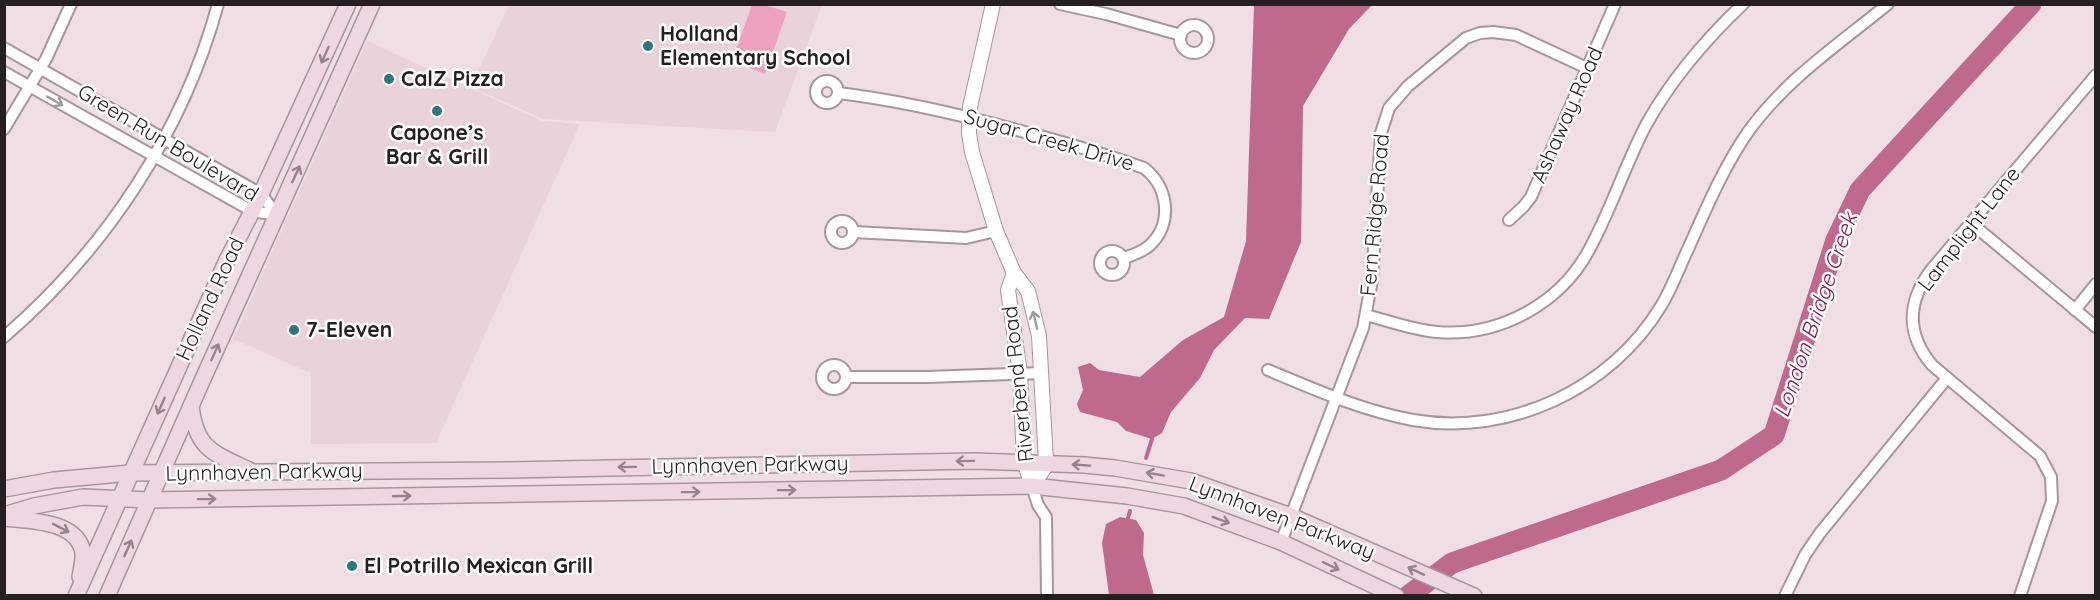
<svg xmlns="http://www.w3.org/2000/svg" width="2100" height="600" font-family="Quicksand,sans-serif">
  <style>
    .built { fill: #ead2da }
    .green { fill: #eca2bf }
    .water { fill: #bf698e }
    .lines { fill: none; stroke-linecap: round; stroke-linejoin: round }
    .stream { stroke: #bf698e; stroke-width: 4 }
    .river { stroke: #bf698e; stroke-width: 21 }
    .minor-casing { stroke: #a6979d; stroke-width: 14 }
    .tertiary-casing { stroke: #a6979d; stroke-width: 16 }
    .secondary-casing { stroke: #a6979d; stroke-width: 18 }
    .minor { stroke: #fff; stroke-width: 10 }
    .tertiary { stroke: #fff; stroke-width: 14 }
    .secondary { stroke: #efd7e1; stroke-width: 15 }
    .oneway { stroke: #94848b }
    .oneway2 { stroke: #9d9a9b }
    .poi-dot { fill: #2c767d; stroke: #fff; stroke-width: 2 }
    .labels { text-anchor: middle; stroke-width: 5; stroke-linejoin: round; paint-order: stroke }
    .poi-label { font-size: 21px; font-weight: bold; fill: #251f21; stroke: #fff; text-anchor: start }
    .street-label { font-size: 21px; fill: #251f21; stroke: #fff }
    .water-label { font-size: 22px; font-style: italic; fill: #881f55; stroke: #fff }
  </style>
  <rect width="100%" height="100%" fill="#efdfe4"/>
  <g class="built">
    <polygon points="509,5 822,5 775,132 543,119 471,87"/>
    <polygon points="367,41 542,121 580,124 436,443 311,444 311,373 233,339"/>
  </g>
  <polygon class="green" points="752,5 765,5 787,12 765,74 732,61"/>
  <g class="water">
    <polygon points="1254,5 1372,5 1349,29 1303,106 1301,242 1269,319 1245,318 1214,350 1200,378 1171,412 1162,433 1152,439 1126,431 1117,422 1080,412 1077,404 1083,390 1078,367 1090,363 1099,370 1140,377 1183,340 1224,317 1246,241"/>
    <polygon points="1120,517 1136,520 1144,533 1143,555 1154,595 1109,595 1102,543 1106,524"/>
  </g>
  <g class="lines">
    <g class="stream">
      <polyline points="1146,458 1152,439"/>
      <polyline points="1128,518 1130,511"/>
    </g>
    <polyline class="river" points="1408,596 1452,563 1721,470 1774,435 1836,240 1860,190 2031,4"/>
    <defs>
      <g id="minor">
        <polyline points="1060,4 1106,14 1181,35"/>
        <circle cx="1194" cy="39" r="14"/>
        <polyline points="4,48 261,194 277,215"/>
        <polyline points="4,72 252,211 277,215"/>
        <circle cx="827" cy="92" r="11"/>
        <path d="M 838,93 C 899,100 958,114 1017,130 C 1060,141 1102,153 1144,168 C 1168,186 1174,224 1149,246 C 1142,252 1133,255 1124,258"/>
        <polyline points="4,129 46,59 71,4"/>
        <polyline points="1509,220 1524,206 1531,197 1615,4"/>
        <circle cx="842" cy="232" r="11"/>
        <polyline points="1971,223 2096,327"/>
        <polyline points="854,232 966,238 996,231"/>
        <circle cx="1112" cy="263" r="12"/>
        <polyline points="2075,310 2096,284"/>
        <path d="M 1366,315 C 1389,321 1413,330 1437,332 C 1499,337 1560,304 1589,250 C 1611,210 1625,165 1646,125 C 1671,80 1706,39 1743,4"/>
        <path d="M 4,337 C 105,250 183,133 218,4"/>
        <circle cx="834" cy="377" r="12"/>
        <path d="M 1268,370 C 1316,390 1363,411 1413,420 C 1509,437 1611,389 1661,306 C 1672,288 1679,268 1688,249 C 1706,209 1723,168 1748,132 C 1785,80 1839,44 1888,4"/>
        <polyline points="846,377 927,377 1042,373"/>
        <polyline points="1032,486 1038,505 1046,517 1047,596"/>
        <polyline points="1281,542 1363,328 1372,280 1381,133 1389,108 1408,86 1466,38 1480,33 1493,32 1516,35 1587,68"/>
        <polyline points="1785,596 1805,555 1820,533 1947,378"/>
        <path d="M 2020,596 L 2052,501 L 2051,477 L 2040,456 L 1932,365 C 1906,334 1907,302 1931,270 L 2096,75"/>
      </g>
      <g id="tertiary">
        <polyline points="993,4 970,107 969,133 972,152 996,231 1014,273 1028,291 1039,336 1046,462 1048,463 1032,486"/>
        <polyline points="1014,273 1008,290 1020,373 1024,461 1032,486"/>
      </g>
      <g id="secondary">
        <path d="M 191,406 C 196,449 213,453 249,470"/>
        <polyline points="4,489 54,480 131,473 509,470 975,461 1084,465 1115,468 1191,481 1291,516 1474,596"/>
        <polyline points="4,515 34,506 83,497 149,500 1032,486 1127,496 1184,506 1281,542 1396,596"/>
        <path d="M 4,518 C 29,521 78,520 83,553 C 84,559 81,570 80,577"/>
        <polyline points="76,596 227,260 261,194 348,4"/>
        <polyline points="107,596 202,381 372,4"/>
      </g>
    </defs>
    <use href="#minor" class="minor-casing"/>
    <use href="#tertiary" class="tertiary-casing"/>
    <use href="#secondary" class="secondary-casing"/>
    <use href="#minor" class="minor"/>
    <use href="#tertiary" class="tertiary"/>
    <use href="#secondary" class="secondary"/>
  </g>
  <defs><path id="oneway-shaft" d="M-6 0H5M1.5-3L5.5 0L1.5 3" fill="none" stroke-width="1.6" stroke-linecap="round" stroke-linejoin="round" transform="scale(1.5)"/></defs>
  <g class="oneway">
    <use href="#oneway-shaft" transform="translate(325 55) rotate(114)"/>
    <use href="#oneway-shaft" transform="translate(296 174) rotate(-65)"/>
    <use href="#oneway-shaft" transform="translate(215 352) rotate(-66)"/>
    <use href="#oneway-shaft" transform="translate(161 406) rotate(114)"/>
    <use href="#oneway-shaft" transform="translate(965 461) rotate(179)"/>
    <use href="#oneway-shaft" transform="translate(1081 465) rotate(-176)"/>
    <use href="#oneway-shaft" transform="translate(627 467) rotate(179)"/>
    <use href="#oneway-shaft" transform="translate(1155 474) rotate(-170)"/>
    <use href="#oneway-shaft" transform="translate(787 490) rotate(-1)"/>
    <use href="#oneway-shaft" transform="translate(691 492) rotate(-1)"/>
    <use href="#oneway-shaft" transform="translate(402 496) rotate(-2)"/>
    <use href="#oneway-shaft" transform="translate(207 499) rotate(-1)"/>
    <use href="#oneway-shaft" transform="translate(1221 520) rotate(20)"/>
    <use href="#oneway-shaft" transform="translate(61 528) rotate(27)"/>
    <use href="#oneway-shaft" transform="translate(128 548) rotate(-66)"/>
    <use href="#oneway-shaft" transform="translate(1331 566) rotate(25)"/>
    <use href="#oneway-shaft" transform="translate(1416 571) rotate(-155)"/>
  </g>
  <g class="oneway2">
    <use href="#oneway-shaft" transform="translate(55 101) rotate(30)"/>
    <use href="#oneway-shaft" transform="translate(1035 320) rotate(-104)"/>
  </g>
  <g class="poi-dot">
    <circle cx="648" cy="46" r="6"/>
    <circle cx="389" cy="79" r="6"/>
    <circle cx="437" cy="111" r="6"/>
    <circle cx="294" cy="330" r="6"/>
    <circle cx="352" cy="566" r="6"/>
  </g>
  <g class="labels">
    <g class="poi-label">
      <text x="660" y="41">Holland<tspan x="660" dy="24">Elementary School</tspan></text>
      <text x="401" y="86">CalZ Pizza</text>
      <text x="437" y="140" text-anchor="middle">Capone’s<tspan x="437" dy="24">Bar &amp; Grill</tspan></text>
      <text x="306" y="337">7-Eleven</text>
      <text x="364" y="573">El Potrillo Mexican Grill</text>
    </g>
    <g class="street-label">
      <text transform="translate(1567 115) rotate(-66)" y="7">Ashaway Road</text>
      <text transform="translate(1049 140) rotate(16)" y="7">Sugar Creek Drive</text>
      <text transform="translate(168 143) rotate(31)" y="7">Green Run Boulevard</text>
      <text transform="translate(1375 215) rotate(-85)" y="7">Fern Ridge Road</text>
      <text transform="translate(1969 229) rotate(-52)" y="7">Lamplight Lane</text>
      <text transform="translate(210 299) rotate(-65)" y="7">Holland Road</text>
      <text transform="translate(1018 384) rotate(-96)" y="7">Riverbend Road</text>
      <text transform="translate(750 465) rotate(-1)" y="7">Lynnhaven Parkway</text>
      <text transform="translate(264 472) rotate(-1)" y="7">Lynnhaven Parkway</text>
      <text transform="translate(1282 518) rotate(21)" y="7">Lynnhaven Parkway</text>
    </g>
    <g class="water-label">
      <text transform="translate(1815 315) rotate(-71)" y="8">London Bridge Creek</text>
    </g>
  </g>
  <rect width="2100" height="600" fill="none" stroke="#251f21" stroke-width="12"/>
</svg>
